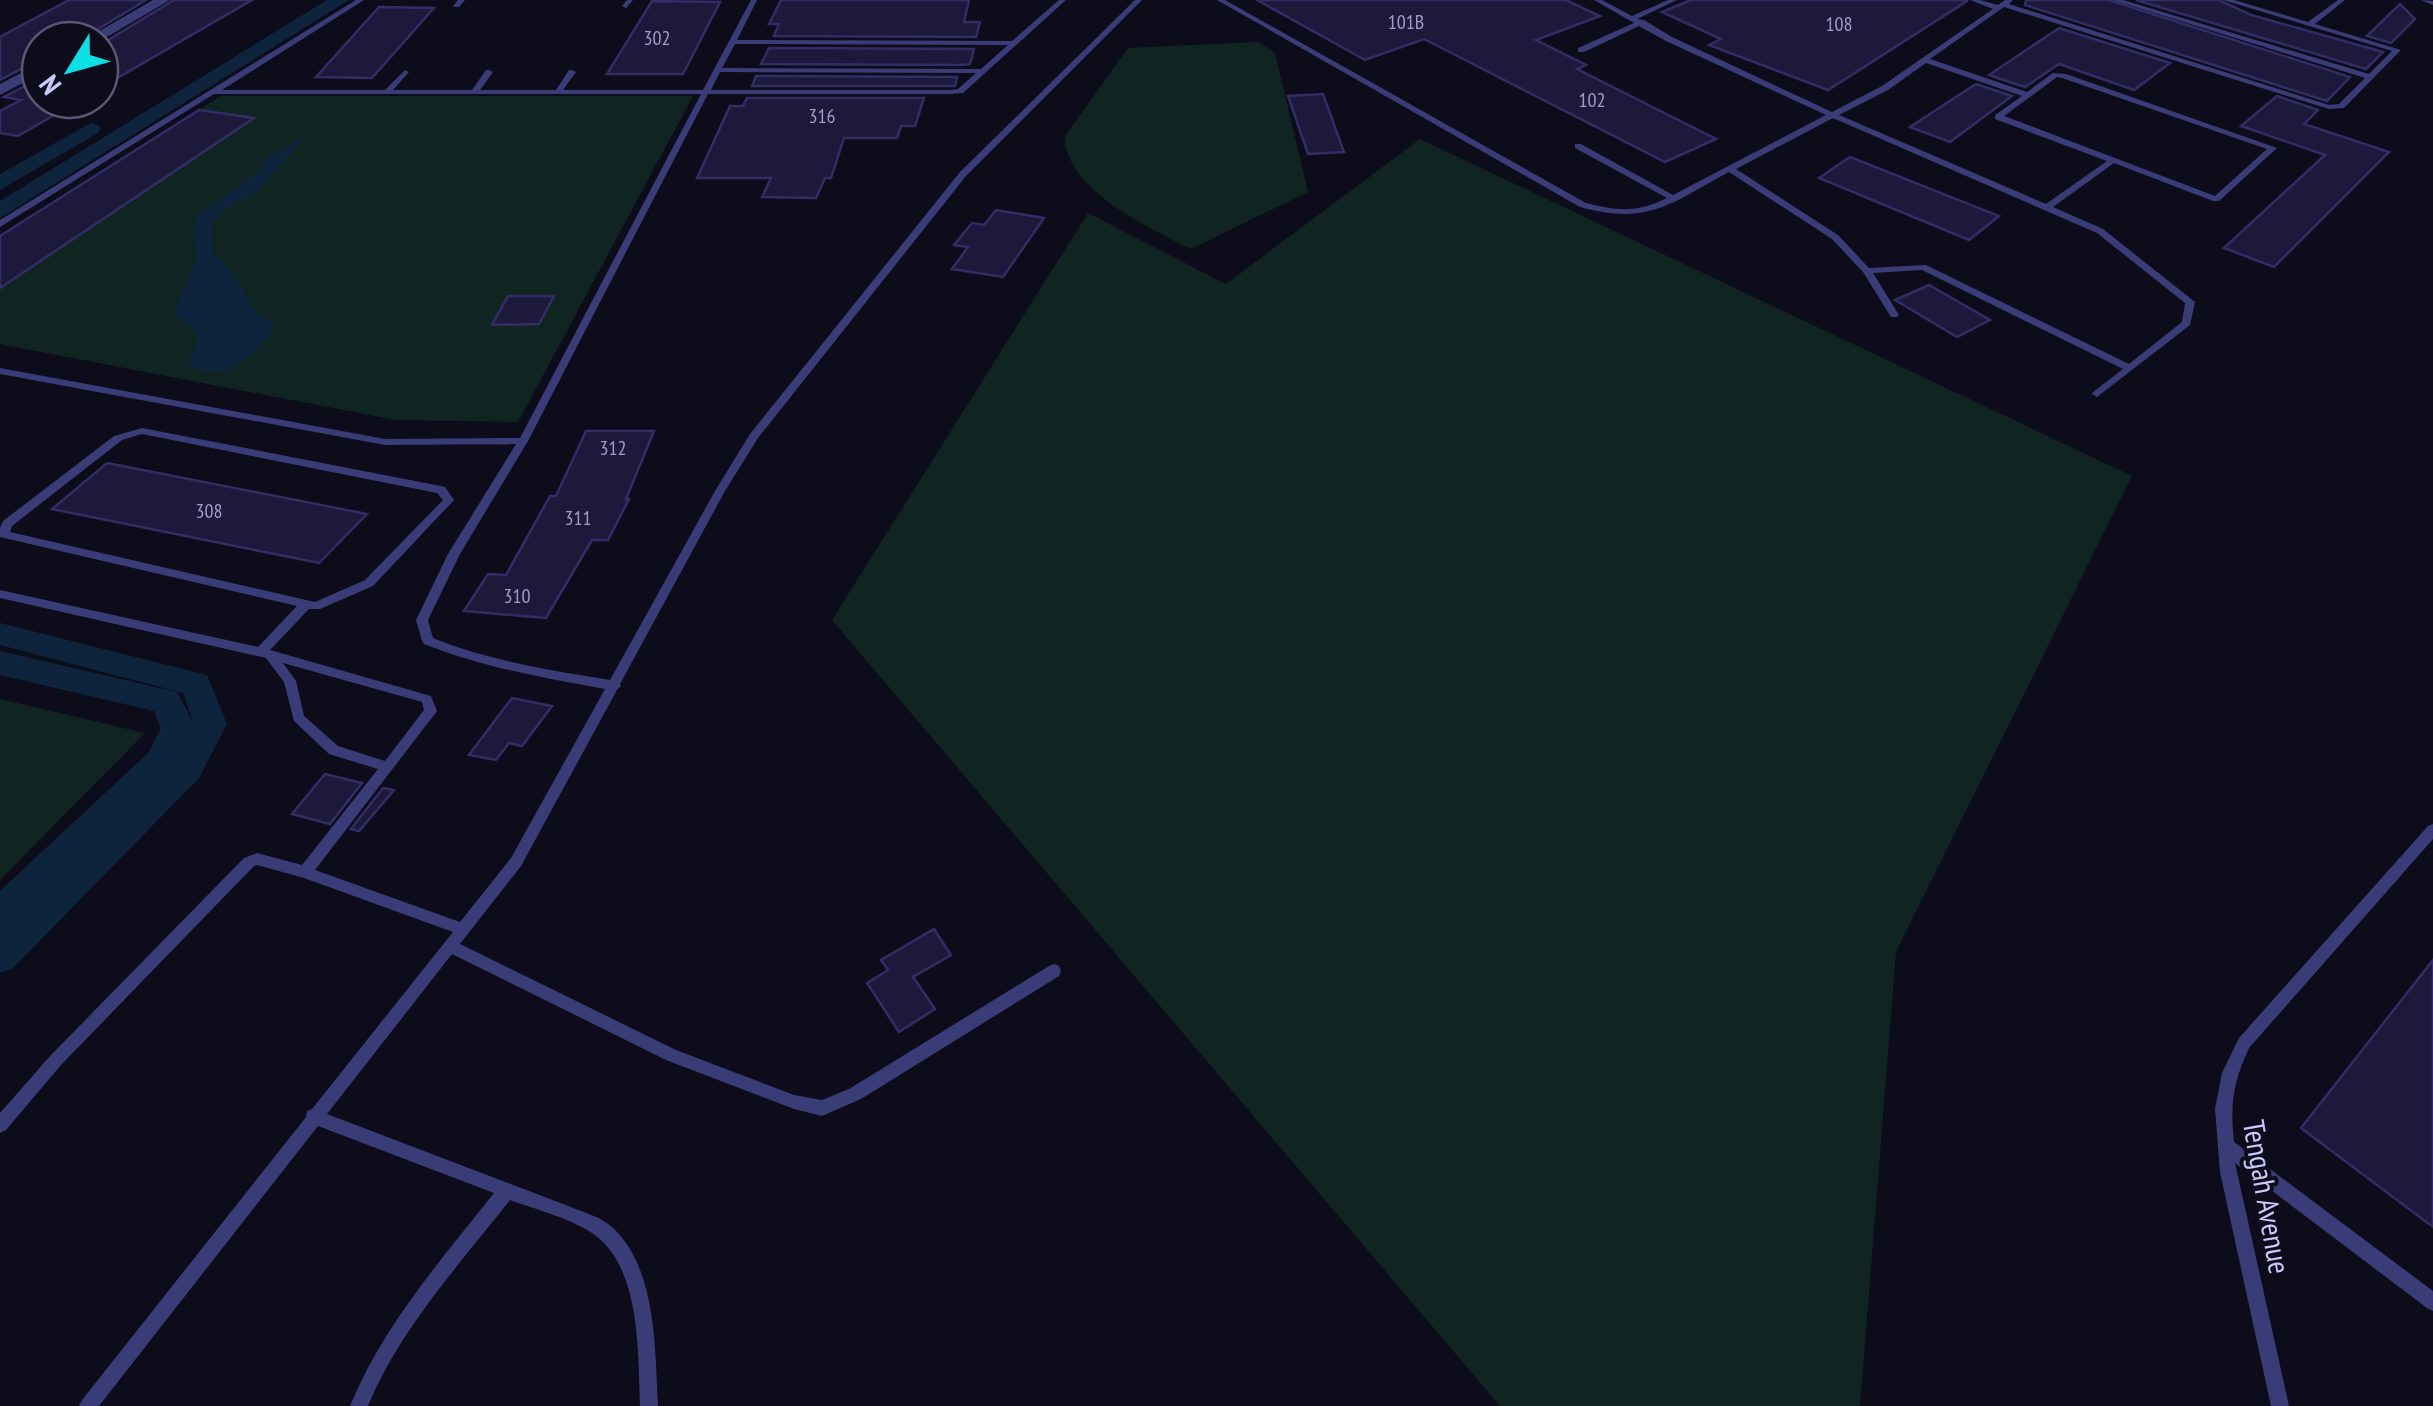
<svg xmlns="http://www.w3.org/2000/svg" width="2433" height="1406" font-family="'PT Sans Narrow',sans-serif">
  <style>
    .green { fill: #102522 }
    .water { fill: #0e243d }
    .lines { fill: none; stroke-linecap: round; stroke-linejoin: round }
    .canal { fill: #0e243d; fill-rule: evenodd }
    .building { fill: #1d193b; stroke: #332d65; stroke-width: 2.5 }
    .lane { fill: #3a3c77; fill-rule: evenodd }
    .street { fill: #3a3c77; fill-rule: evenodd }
    .labels { text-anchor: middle; stroke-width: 8; stroke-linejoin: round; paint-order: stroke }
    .number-label { font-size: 20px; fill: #a09dcc }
    .near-street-label { font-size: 30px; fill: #cbc9fc; stroke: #0d0c1b }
  </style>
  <rect width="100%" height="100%" fill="#0d0c1b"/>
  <g class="green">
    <path d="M 1258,42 L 1275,53 L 1308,192 L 1191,249 C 1150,228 1064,189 1065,136 L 1128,48 Z"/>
    <polygon points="220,96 693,96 518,422 396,420 0,344 0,288 253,119 199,110"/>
    <polygon points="1420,139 2132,476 1896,952 1860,1406 1500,1406 832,620 1088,213 1226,284"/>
    <polygon points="0,699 145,733 0,880"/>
  </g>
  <path class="water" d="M 305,136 C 300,142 261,189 257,191 C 240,204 221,205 212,226 L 214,255 L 230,269 L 256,312 L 273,323 L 274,328 C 256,355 222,388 188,364 L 198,339 L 193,329 L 173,313 L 197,259 L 193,231 L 198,215 L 257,173 L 266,159 Z"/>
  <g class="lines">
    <g class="canal">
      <polygon points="327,0 349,0 0,218 0,201"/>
      <polygon points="91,123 98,125 101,129 98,133 0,190 0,174"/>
      <polygon points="0,623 207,675 227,724 199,778 13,968 0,973 0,891 148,753 161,728 154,711 0,675 0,651 177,692 194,724 183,693 0,645"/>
    </g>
  </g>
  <g class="building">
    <polygon points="69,0 146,0 80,40 40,40 40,59 0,80 0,37"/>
    <polygon points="174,0 252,0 100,88 100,45"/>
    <polygon points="781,0 969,0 964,22 980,22 976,37 774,36 779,24 769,24"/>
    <polygon points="1257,0 1566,0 1600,16 1536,40 1586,65 1577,69 1716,139 1665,162 1424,39 1365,60"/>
    <polygon points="1691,0 1966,0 1967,1 1828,90 1709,45 1721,39 1662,12"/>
    <polygon points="2026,0 2109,0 2350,77 2327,101 2025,5"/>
    <polygon points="2136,0 2219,0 2251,15 2383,52 2366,69"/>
    <polygon points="652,1 720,2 683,74 607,74"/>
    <polygon points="2400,4 2415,19 2391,43 2367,36"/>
    <polygon points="379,7 434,8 372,78 316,77"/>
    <polygon points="2059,28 2170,63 2134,90 2059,64 2025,87 1989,75"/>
    <polygon points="769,48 974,49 970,64 960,65 761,64"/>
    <polygon points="756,76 957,77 955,86 752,86"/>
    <polygon points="40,78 40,100 80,100 18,136 0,133 0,111 21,100 4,97"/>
    <polygon points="1976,84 2012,96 1950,142 1910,127"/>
    <polygon points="1323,94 1344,152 1308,154 1288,96"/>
    <polygon points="2277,96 2318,110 2304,124 2389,152 2274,267 2224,248 2325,155 2241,126"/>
    <polygon points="747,98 924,98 915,126 901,126 897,138 844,138 831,178 825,178 816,198 762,197 771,178 697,178 730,106 743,106"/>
    <polygon points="199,110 254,118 0,288 0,236"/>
    <polygon points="1850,157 1999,216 1969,240 1819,178"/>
    <polygon points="996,210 1044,218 1003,277 952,269 968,247 954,245 972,223 984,225"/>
    <polygon points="1929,285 1990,320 1957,337 1895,300"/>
    <polygon points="508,296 554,296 539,324 492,325"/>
    <polygon points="586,431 654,431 626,499 629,499 608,540 592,540 546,618 464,611 488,574 506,575 550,496 556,496"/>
    <polygon points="107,463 367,514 319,563 52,509"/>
    <polygon points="512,698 552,706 522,746 509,743 496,760 469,755"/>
    <polygon points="325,774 362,783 330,824 292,814"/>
    <polygon points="383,788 394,790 359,831 351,829"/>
    <polygon points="934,929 951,955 913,977 935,1009 899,1032 867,983 888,970 881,960"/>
    <polygon points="2433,960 2433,1227 2301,1128"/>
  </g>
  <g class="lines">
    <g class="lane">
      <path d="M 356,0 L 364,0 L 222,90 L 385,90 L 405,70 L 409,72 L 393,90 L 472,90 L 486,70 L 489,70 L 493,72 L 480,90 L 556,90 L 569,70 L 572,70 L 576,72 L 563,90 L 703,90 L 751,0 L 757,0 L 737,40 L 1012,41 L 1059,0 L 1066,0 L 963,93 L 951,94 L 708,94 L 528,441 L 460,554 L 428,620 L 433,638 C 490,661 549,670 610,680 L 715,491 L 750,434 L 960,172 L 1135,0 L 1142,0 L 966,176 L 758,438 L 725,491 L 620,684 L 621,686 L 617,690 L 521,866 L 460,944 L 676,1050 L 794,1095 L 822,1100 L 849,1089 L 1049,966 L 1054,964 L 1059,966 L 1061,971 L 1059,976 L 861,1099 L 822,1116 L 794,1109 L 666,1060 L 452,954 L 327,1114 L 571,1207 C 585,1213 602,1217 613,1228 C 657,1269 655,1350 658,1406 L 640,1406 C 638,1355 641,1270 596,1236 C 576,1220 535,1209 510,1200 C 459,1265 400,1329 368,1406 L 350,1406 C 383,1326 440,1261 494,1193 L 318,1126 L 99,1406 L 79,1406 L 82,1400 L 306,1117 L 307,1111 L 312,1109 L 453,932 L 304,878 L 257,865 L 254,866 L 61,1065 L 6,1130 L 0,1133 L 0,1113 L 51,1055 L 244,858 L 257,853 L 302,865 L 378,769 L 329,754 L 294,721 L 284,682 L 266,658 L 0,598 L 0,590 L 258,647 L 297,606 L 0,537 L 0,528 L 3,521 L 114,436 L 142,428 L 441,486 L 445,487 L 454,500 L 373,586 L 320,609 L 309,609 L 270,650 L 431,696 L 437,711 L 315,870 L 460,922 L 511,858 L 605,689 C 543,678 482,667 424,644 L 422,641 L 416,620 L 448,554 L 516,444 L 385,445 L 0,374 L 0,368 L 385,439 L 520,438 L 701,94 L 214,94 L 0,227 L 0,220 ZM 735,44 L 1008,45 L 981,69 L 722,68 ZM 720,72 L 976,73 L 958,89 L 951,90 L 711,90 ZM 142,434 L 437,493 L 443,500 L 365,580 L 315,602 L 10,532 L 12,526 L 122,440 ZM 283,663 L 422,702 L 424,710 L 385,761 L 338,746 L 304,716 L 296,681 Z"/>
      <polygon points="458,0 465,0 459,7 455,7 453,6"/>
      <polygon points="627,0 633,0 626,8 622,6"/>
      <path d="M 1217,0 L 1225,0 L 1586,203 C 1617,211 1638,213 1667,198 L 1575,148 L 1575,144 L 1581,144 L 1673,195 L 1826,115 L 1666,41 L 1639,26 L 1584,52 L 1578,52 L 1578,48 L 1634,23 L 1594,0 L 1602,0 L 1632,16 L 1668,0 L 1677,0 L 1637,19 L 1644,20 L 1672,37 L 1832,112 L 1882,86 L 1993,9 L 1970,0 L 1980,0 L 1998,5 L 2005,0 L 2013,0 L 2009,4 L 2329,105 L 2339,104 L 2365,78 L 2113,0 L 2123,0 L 2369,74 L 2392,51 L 2223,0 L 2234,0 L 2308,22 L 2338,0 L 2345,0 L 2315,24 L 2401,50 L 2344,108 L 2329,109 L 2004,7 L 1930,59 L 2027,92 L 2053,73 L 2066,74 L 2277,148 L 2219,201 L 2213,201 L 2114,163 L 2053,207 L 2103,229 L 2195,302 L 2190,325 L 2097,397 L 2092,394 L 2093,392 L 2123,369 L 1922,270 L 1873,273 L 1899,315 L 1897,317 L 1891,317 L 1863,272 L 1832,239 L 1729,172 C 1671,203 1649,226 1580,207 ZM 1926,63 L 2022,96 L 1995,115 L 1995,119 L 2107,161 L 2046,204 L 1839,115 L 1888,90 ZM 2057,77 L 2062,78 L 2267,149 L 2215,196 L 2004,116 ZM 1833,118 L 2097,233 L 2185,303 L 2182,322 L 2129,364 L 1926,265 L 1869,268 L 1838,235 L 1736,169 Z"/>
      <polygon points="2422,0 2433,1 2433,5 2423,1"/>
      <path d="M 2433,824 L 2433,839 L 2249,1048 C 2233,1083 2230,1103 2234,1142 L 2433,1291 L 2433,1311 L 2427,1308 L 2235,1163 L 2289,1406 L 2271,1406 L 2220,1172 L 2215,1109 L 2222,1073 L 2239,1038 L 2428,826 Z"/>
    </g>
    <g class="street">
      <polygon points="153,0 170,0 100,41 84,40"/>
      <polygon points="40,63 40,74 0,95 0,84"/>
    </g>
  </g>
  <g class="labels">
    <g class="number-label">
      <text x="1406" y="29">101B</text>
      <text x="1839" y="31">108</text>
      <text x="657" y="45">302</text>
      <text x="1592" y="107">102</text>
      <text x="822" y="123">316</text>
      <text x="613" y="455">312</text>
      <text x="209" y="518">308</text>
      <text x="578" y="525">311</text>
      <text x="517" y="603">310</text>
    </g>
    <g class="near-street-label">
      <text transform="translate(2266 1197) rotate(80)" y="10">Tengah Avenue</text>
    </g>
  </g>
  <g transform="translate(70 70) rotate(233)"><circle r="48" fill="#0d0c1b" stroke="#595875" stroke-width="2.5"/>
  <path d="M0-8L18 38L0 25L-18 38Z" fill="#0de0e4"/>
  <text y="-15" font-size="28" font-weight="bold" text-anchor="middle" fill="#cbc9fc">N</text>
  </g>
</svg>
